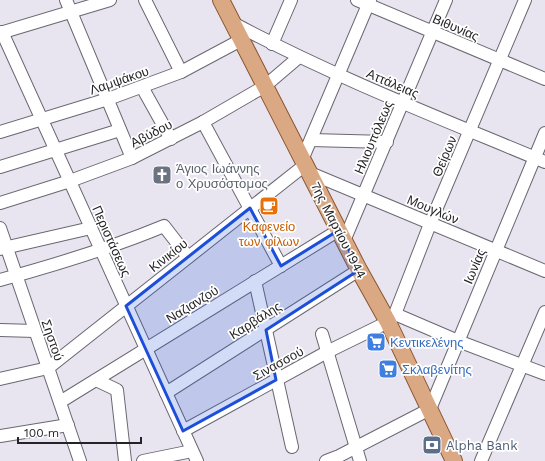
<svg xmlns="http://www.w3.org/2000/svg" width="545" height="461" font-family="'Work Sans',sans-serif">
  <style>
    .lines { fill: none; stroke-linecap: round; stroke-linejoin: round }
    .minor-casing { stroke: #6a6771; stroke-width: 14 }
    .major-casing { stroke: #8b552e; stroke-width: 18 }
    .minor { stroke: #fff; stroke-width: 12 }
    .major { stroke: #daa984; stroke-width: 16 }
    .marked { fill: #1d4ed8; fill-opacity: 0.2; stroke: #1d4ed8; stroke-width: 3; stroke-linejoin: round }
    .labels { text-anchor: middle; stroke-width: 3.5; stroke-linejoin: round; paint-order: stroke }
    .street-label { font-size: 13px; fill: #242327; stroke: #fff }
    .worship-label { font-size: 13px; fill: #5b616d; stroke: #fff; text-anchor: start }
    .food-label { font-size: 13px; fill: #c56008; stroke: #fff }
    .shop-label { font-size: 13px; fill: #366cbe; stroke: #fff; text-anchor: start }
    .service-label { font-size: 13px; fill: #4e5e75; stroke: #fff; text-anchor: start }
  </style>
  <rect width="100%" height="100%" fill="#e8e5f0"/>
  <g class="lines">
    <defs>
      <g id="minor">
        <polyline points="66,0 132,158"/>
        <polyline points="145,0 181,72"/>
        <polyline points="357,0 545,79"/>
        <path d="M 233,23 C 334,77 440,118 545,162"/>
        <polyline points="2,32 197,461"/>
        <polyline points="0,33 110,0"/>
        <polyline points="272,44 291,0"/>
        <polyline points="142,87 171,139"/>
        <polyline points="203,122 281,266"/>
        <polyline points="0,132 108,99 181,72 241,40"/>
        <polyline points="311,140 387,142"/>
        <polyline points="302,160 370,0"/>
        <polyline points="0,167 120,130"/>
        <polyline points="310,173 545,271"/>
        <polyline points="0,203 70,181 132,158 203,122 265,86 299,57"/>
        <polyline points="0,228 80,461"/>
        <polyline points="344,241 446,0"/>
        <polyline points="0,249 91,228"/>
        <path d="M 0,280 C 55,265 111,248 164,226 L 188,257"/>
        <polyline points="255,281 292,447"/>
        <polyline points="395,314 458,341 545,374"/>
        <polyline points="0,330 35,331"/>
        <polyline points="322,334 360,461"/>
        <polyline points="0,379 48,368 305,165"/>
        <polyline points="96,380 117,390 125,461"/>
        <polyline points="166,393 359,270"/>
        <polyline points="60,402 339,230"/>
        <polyline points="183,431 327,352 388,322 395,314 430,224 525,0"/>
        <polyline points="0,436 68,425"/>
        <polyline points="143,461 192,451"/>
        <polyline points="326,461 339,456 430,409 545,133"/>
        <polyline points="481,461 545,312"/>
      </g>
      <polyline id="major" points="221,0 359,270 388,322 454,461"/>
    </defs>
    <use href="#minor" class="minor-casing"/>
    <use href="#major" class="major-casing"/>
    <use href="#minor" class="minor"/>
    <use href="#major" class="major"/>
  </g>
  <path class="marked" d="M 250,208 L 281,266 L 339,230 L 359,270 L 266,330 L 276,380 L 183,431 L 126,306 Z"/>
  <defs>
    <symbol id="church-square" viewBox="-11 -11 22 22"><rect x="-9" y="-9" width="18" height="18" rx="4" fill="#6b7280" stroke="#fff"/><path d="M-1.2-6h2.4v3.5h3.3v2.4h-3.3V6h-2.4V-.1h-3.3v-2.4h3.3Z" fill="#fff"/></symbol>
    <symbol id="cafe-square" viewBox="-11 -11 22 22"><rect x="-9" y="-9" width="18" height="18" rx="4" fill="#e8710a" stroke="#fff"/><path d="M-5.5-4.5H6V0H3Q3 3.5 0 3.5H-2.5Q-5.5 3.5-5.5 0ZM3-3.2v2h1.7v-2ZM-6 4.5H4V6H-6Z" fill="#fff"/></symbol>
    <symbol id="supermarket-square" viewBox="-11 -11 22 22"><rect x="-9" y="-9" width="18" height="18" rx="4" fill="#3f7fe0" stroke="#fff"/><path d="M-6-5.5h2.5l.6 2H6L4.5 2H-2.5L-4.4-4H-6ZM-1.5 3.2a1.3 1.3 0 1 0 .1 0ZM3 3.2a1.3 1.3 0 1 0 .1 0Z" fill="#fff"/></symbol>
    <symbol id="bank-square" viewBox="-11 -11 22 22"><rect x="-9" y="-9" width="18" height="18" rx="4" fill="#5c6f8a" stroke="#fff"/><path d="M-6-4H6V4H-6ZM0-2.3a2.3 2.3 0 1 0 0 4.6a2.3 2.3 0 1 0 0-4.6Z" fill="#fff"/></symbol>
  </defs>
  <g fill-rule="evenodd">
    <use href="#church-square" x="151" y="164" width="22" height="22"/>
    <use href="#cafe-square" x="258" y="195" width="22" height="22"/>
    <use href="#supermarket-square" x="365" y="331" width="22" height="22"/>
    <use href="#supermarket-square" x="377" y="358" width="22" height="22"/>
    <use href="#bank-square" x="421" y="434" width="22" height="22"/>
  </g>
  <g class="labels">
    <g class="street-label">
      <text transform="translate(456 27) rotate(23)" y="5">Βιθυνίας</text>
      <text transform="translate(119 80) rotate(-19)" y="5">Λαμψάκου</text>
      <text transform="translate(393 83) rotate(23)" y="5">Αττάλειας</text>
      <text transform="translate(151 133) rotate(-27)" y="5">Αβύδου</text>
      <text transform="translate(373 137) rotate(-67)" y="5">Ηλιουπόλεως</text>
      <text transform="translate(444 156) rotate(-67)" y="5">Θείρων</text>
      <text transform="translate(433 209) rotate(23)" y="5">Μουγλών</text>
      <text transform="translate(339 230) rotate(63)" y="5">7ης Μαρτίου 1944</text>
      <text transform="translate(112 241) rotate(66)" y="5">Περιστάσεως</text>
      <text transform="translate(168 255) rotate(-38)" y="5">Κινικίου</text>
      <text transform="translate(474 266) rotate(-67)" y="5">Ιωνίας</text>
      <text transform="translate(192 304) rotate(-32)" y="5">Ναζιανζού</text>
      <text transform="translate(255 320) rotate(-32)" y="5">Καρβάλης</text>
      <text transform="translate(53 340) rotate(71)" y="5">Σηστού</text>
      <text transform="translate(278 363) rotate(-29)" y="5">Σινασσού</text>
    </g>
    <g class="worship-label">
      <text x="176" y="173">Άγιος Ιωάννης<tspan x="176" dy="15">ο Χρυσόστομος</tspan></text>
    </g>
    <g class="food-label">
      <text x="269" y="231">Καφενείο<tspan x="269" dy="15">των φίλων</tspan></text>
    </g>
    <g class="shop-label">
      <text x="390" y="347">Κεντικελένης</text>
      <text x="402" y="374">Σκλαβενίτης</text>
    </g>
    <g class="service-label">
      <text x="446" y="450">Alpha Bank</text>
    </g>
  </g>
  <path d="M18 437v6h123v-6" fill="none" stroke="#242327" stroke-width="2"/>
  <text x="24" y="437" font-size="12" fill="#242327" stroke="#ffffff" stroke-width="3" paint-order="stroke">100 m</text>
</svg>
